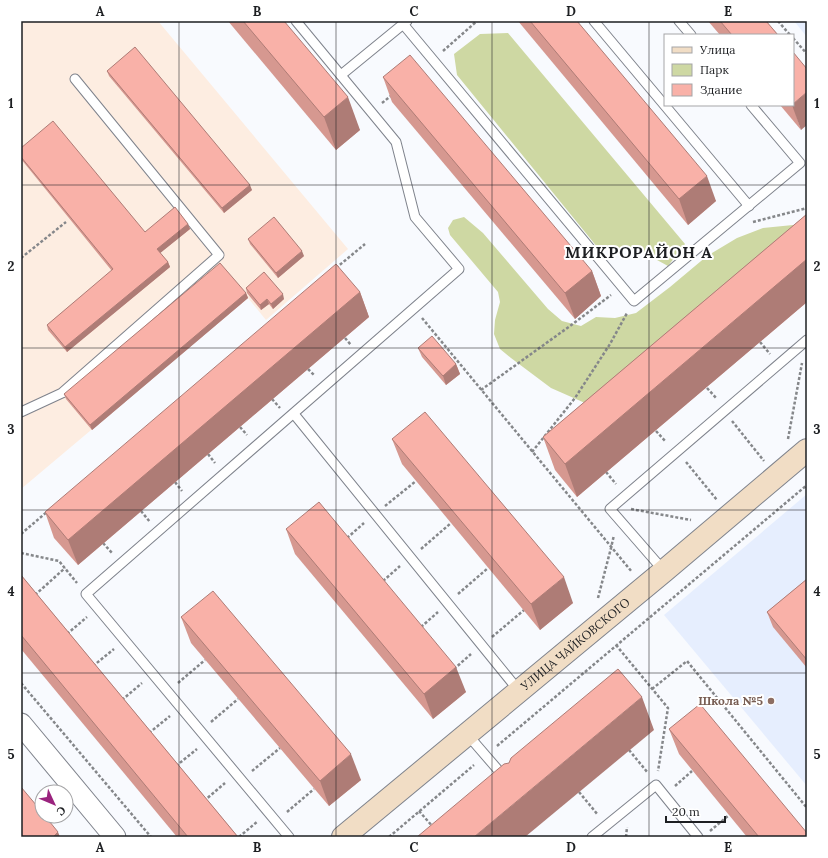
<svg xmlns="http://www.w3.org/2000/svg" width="828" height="858" font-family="Lora,serif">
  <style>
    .built { fill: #e6eefe }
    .industrial { fill: #fdede1 }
    .green { fill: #ced8a3 }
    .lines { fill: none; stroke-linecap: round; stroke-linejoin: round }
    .service-casing { stroke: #7f838c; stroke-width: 11 }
    .tertiary-casing { stroke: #7f838c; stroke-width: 23 }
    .secondary-casing { stroke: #7f838c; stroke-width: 24 }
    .path { stroke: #85878a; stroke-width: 2.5; stroke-dasharray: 3 2; stroke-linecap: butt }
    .service { stroke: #fff; stroke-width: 9 }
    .tertiary { stroke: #fff; stroke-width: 21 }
    .secondary { stroke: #f1ddc5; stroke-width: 22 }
    .wall { fill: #d69890 }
    .shaded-wall { fill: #ae7c76 }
    .building { fill: #f9b1a8; stroke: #ae7c76 }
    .grid { fill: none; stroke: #1d1f22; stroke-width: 1; stroke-opacity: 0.55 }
    .education-dot { fill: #8d6e63; stroke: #fff; stroke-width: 1.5 }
    .labels { text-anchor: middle; stroke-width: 4; stroke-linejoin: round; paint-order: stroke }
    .street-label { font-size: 12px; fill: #1d1f22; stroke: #fff }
    .education-label { font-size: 12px; font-weight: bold; fill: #785e54; stroke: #fff; text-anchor: end }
    .district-label { font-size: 16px; font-weight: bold; letter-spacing: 1px; fill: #1d1f22; stroke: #fff }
    .neatline { fill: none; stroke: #1d1f22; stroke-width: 1.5 }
    .grid-label { font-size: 13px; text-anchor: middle; font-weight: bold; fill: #1d1f22 }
  </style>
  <rect width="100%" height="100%" fill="#f8fafe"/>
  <g class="built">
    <polygon points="794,21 807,21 807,37"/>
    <polygon points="807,494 807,786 664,615"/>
  </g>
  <polygon class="industrial" points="21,21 158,21 348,249 266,320 248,298 21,489"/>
  <g class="green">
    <polygon points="508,33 685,244 668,266 635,248 598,248 457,75 454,54 480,34"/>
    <polygon points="464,217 483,233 548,309 562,321 581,326 596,317 615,318 636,313 670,287 707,256 737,238 763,228 803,224 585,403 551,388 511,358 500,349 494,334 495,320 500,302 498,292 450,235 448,228 453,220"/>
  </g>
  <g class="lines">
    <defs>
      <g id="service">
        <polyline points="594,21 749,206"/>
        <polyline points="679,21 691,35"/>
        <polyline points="403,24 634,301 800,163 751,105"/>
        <polyline points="341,75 407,21"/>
        <polyline points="21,412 62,393 219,255 75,79"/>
        <polyline points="294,414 519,691"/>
        <polyline points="664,571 610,509 807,340"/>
        <polyline points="467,734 505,778"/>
        <polyline points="289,837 86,594 459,269 415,217 396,142 296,21"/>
        <polyline points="592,837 656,785 698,837"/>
      </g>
      <polyline id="tertiary" points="21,724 115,837"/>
      <g id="secondary">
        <path id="s1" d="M 343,837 L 664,571 L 807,450"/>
      </g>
    </defs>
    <use href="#service" class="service-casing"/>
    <use href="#tertiary" class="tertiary-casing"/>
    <use href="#secondary" class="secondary-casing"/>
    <g class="path">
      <polyline points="778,21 790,35"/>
      <polyline points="793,38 807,54"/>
      <polyline points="443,51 477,21"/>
      <polyline points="382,103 392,95"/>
      <polyline points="753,222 807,208"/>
      <polyline points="21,258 66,222"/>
      <polyline points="336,268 365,244"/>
      <polyline points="422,318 632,572"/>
      <polyline points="345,338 351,345"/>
      <polyline points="760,342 770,354"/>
      <polyline points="308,369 315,376"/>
      <polyline points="707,388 717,399"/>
      <polyline points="481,390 570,326 611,295"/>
      <polyline points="272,399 280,408"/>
      <polyline points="732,421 764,461"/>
      <polyline points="240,427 247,435"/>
      <polyline points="656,431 666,442"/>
      <polyline points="788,439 802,363"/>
      <polyline points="532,452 575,398 610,344 627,313"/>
      <polyline points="208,454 215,463"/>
      <polyline points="686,462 717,500"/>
      <polyline points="606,472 616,484"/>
      <polyline points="175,482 182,491"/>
      <polyline points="385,506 416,481"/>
      <polyline points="631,509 691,520"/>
      <polyline points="141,511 150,522"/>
      <polyline points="21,534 48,511"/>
      <polyline points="347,538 364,523"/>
      <polyline points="103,543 112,553"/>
      <polyline points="421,549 451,523"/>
      <polyline points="21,553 59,561 77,583"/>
      <polyline points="383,581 400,566"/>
      <polyline points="458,594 488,568"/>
      <polyline points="35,595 65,568"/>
      <polyline points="598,598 611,548 614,535"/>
      <polyline points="421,627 438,612"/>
      <polyline points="67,634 87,617"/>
      <polyline points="492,637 524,610"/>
      <polyline points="616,645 668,708 658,771"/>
      <polyline points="93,666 114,649"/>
      <polyline points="454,669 471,654"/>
      <polyline points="21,683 151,837"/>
      <polyline points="178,683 205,660"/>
      <polyline points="652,689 687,661 807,808"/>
      <polyline points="122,700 142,683"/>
      <polyline points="211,722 238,699"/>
      <polyline points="149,733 170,716"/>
      <polyline points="497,746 807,485"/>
      <polyline points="629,750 648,773"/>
      <polyline points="176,766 197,749"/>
      <polyline points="252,771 280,748"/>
      <polyline points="675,786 692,771"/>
      <polyline points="579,792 598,815"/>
      <polyline points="204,801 225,783"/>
      <polyline points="419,811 433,827"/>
      <polyline points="287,812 314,789"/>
      <polyline points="710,831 729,815"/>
      <polyline points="239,837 258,821"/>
      <polyline points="389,837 474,765"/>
      <polyline points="626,837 627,827"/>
    </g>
    <use href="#service" class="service"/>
    <use href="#tertiary" class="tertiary"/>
    <use href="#secondary" class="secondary"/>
  </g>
  <g class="wall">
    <polygon points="228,21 284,21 360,130 336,150"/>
    <polygon points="518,21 577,21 716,201 688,225"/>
    <polygon points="708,21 766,21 778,35 720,35"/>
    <polygon points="107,71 252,190 224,213 109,76"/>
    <polygon points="383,77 592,271 601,296 575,319 392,102"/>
    <polygon points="780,105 793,105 801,130"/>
    <polygon points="21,148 145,232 188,224 190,229 160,253 168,262 170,267 67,352 48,330 47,325 112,271 21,159"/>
    <polygon points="807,214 807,302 577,497 555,470 543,437"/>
    <polygon points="248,239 304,256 278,278 250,244"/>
    <polygon points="246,288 284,299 273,309 269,304 261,310 247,293"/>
    <polygon points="360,292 369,317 78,565 54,538 45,512"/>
    <polygon points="246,293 248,298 92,430 66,399 64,394"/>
    <polygon points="418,348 456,364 460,374 446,385 422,357"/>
    <polygon points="392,439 573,603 540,630 402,464"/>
    <polygon points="286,529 466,692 433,719 295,554"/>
    <polygon points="21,575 238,837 177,837 21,649"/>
    <polygon points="807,579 807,668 773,627 767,612"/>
    <polygon points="181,617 361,780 329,806 191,643"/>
    <polygon points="669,729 807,837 747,837 679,754"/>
  </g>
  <g class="shaded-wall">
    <polygon points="807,92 807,125 801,130 792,105 793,105 793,104"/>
    <polygon points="348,97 360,130 336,150 324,117"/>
    <polygon points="707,176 716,201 688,225 679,199"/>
    <polygon points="250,185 252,190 224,213 222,208"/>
    <polygon points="188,224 190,229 159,254 157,249"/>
    <polygon points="302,251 304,256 278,278 276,273"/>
    <polygon points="807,259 807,302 577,497 565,464"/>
    <polygon points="168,262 170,267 67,352 65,347"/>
    <polygon points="592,271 601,296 575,319 565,293"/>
    <polygon points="360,292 369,317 78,565 68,540"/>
    <polygon points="246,293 248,298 92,430 90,425"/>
    <polygon points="283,294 284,299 273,309 271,304"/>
    <polygon points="267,299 269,304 261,310 260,305"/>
    <polygon points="456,364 460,374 446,385 443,376"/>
    <polygon points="564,577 573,603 540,630 531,604"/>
    <polygon points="456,667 466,692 433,719 424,694"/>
    <polygon points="642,697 654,730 525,837 474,837"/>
    <polygon points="351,754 361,780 329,806 320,781"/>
    <polygon points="58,832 60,837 53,837"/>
  </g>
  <g class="building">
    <polygon points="243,21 284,21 348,97 324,117"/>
    <polygon points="530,21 577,21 707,176 679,199"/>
    <polygon points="720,21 766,21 778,35 732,35"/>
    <polygon points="135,47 250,185 222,208 107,71"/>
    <polygon points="793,52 807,69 807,92 793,104"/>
    <polygon points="410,55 592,271 565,293 383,77"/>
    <polygon points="53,121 145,232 175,207 188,224 157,249 168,262 65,347 47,325 113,269 21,157 21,148"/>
    <polygon points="807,214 807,259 565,464 543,437"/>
    <polygon points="274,217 302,251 276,273 248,239"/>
    <polygon points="220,263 246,293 90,425 64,394"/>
    <polygon points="336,264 360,292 68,540 45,512"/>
    <polygon points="264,272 283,294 271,304 267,299 260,305 246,288"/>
    <polygon points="432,336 456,364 443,376 418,348"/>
    <polygon points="425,412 564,577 531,604 392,439"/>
    <polygon points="319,502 456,667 424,694 286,529"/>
    <polygon points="21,575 238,837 188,837 21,635"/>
    <polygon points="807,579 807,660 767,612"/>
    <polygon points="213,591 351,754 320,781 181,617"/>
    <polygon points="618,669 642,697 474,837 417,837 504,764 509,763 511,758"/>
    <polygon points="700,704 807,833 807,837 759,837 669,729"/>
    <polygon points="21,787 42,812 42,816 45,816 58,832 53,837 21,837"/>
  </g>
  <path class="grid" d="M 179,21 L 179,837M 336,21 L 336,837M 492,21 L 492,837M 649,21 L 649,837M 21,185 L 807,185M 21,348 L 807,348M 21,510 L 807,510M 21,673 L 807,673"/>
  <circle class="education-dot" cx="771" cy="701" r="4"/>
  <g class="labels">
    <g class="street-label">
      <text dy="4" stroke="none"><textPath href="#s1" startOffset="302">УЛИЦА ЧАЙКОВСКОГО</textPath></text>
    </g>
    <g class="education-label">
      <text x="763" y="705">Школа №5</text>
    </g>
    <g class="district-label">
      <text x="639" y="258">МИКРОРАЙОН А</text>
    </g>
  </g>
  <rect width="828" height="858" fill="none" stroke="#ffffff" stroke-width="44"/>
  <rect x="664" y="34" width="130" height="72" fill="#ffffff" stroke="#a5a5a7"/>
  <rect x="672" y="47" width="20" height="6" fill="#f1ddc5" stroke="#a5a5a7"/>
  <text x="700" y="54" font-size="12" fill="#1d1f22">Улица</text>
  <rect x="672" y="64" width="20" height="12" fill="#ced8a3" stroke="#a5a5a7"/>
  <text x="700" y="74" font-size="12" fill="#1d1f22">Парк</text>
  <rect x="672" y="84" width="20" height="12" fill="#f9b1a8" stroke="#a5a5a7"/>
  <text x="700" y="94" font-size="12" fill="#1d1f22">Здание</text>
  <g transform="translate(54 804) rotate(134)"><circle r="19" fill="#ffffff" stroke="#a5a5a7"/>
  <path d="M0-3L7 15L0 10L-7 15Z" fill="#9a237e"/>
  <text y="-6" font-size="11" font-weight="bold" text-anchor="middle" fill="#1d1f22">С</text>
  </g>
  <path d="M666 816v6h59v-6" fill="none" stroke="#1d1f22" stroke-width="2"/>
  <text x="672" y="816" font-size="12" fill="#1d1f22" stroke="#ffffff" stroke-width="3" paint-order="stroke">20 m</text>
  <rect x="22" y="22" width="784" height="814" class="neatline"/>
  <g class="grid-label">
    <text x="100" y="16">A</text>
    <text x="257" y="16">B</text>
    <text x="414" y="16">C</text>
    <text x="571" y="16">D</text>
    <text x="728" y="16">E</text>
    <text x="11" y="108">1</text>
    <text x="817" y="108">1</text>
    <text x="11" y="271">2</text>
    <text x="817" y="271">2</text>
    <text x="11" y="434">3</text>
    <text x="817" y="434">3</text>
    <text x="11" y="596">4</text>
    <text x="817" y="596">4</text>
    <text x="11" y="759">5</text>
    <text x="817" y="759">5</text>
    <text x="100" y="852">A</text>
    <text x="257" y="852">B</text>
    <text x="414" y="852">C</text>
    <text x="571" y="852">D</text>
    <text x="728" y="852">E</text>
  </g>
</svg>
